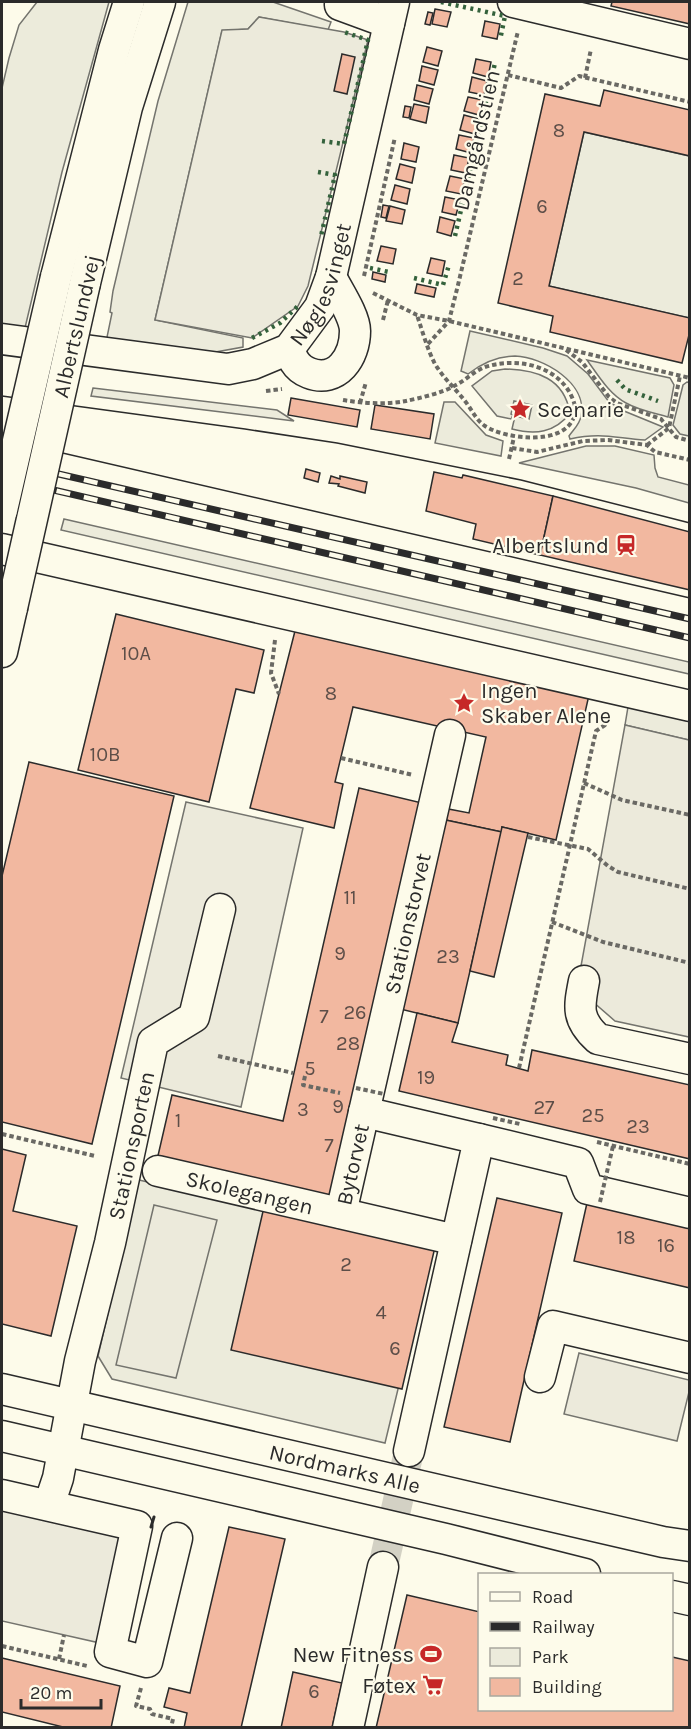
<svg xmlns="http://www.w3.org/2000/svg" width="691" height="1729" font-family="Karla,sans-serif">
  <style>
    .green { fill: #ecebdb; stroke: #74746e; stroke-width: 1.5 }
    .parking { fill: #eceadb; stroke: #74746e; stroke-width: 1.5 }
    .building { fill: #f2b8a0; stroke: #2b2b2b; stroke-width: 1.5 }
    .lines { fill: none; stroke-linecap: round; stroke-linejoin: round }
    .minor-tunnel { stroke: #d3d1c4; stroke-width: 30; stroke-dasharray: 30 15; stroke-linecap: butt }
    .minor-casing { stroke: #2b2b2b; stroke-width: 33 }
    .path { stroke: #6a6964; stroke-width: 4; stroke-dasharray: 4.5 3; stroke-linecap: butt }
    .minor { stroke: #fdfbea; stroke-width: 30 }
    .tram { stroke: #2b2b2b; stroke-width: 1.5 }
    .rail-casing { stroke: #2b2b2b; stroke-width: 7 }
    .rail { stroke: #fdfbea; stroke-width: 4.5; stroke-dasharray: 14; stroke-linecap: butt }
    .minor-bridge-casing { stroke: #2b2b2b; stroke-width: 33; stroke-linecap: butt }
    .path-bridge { stroke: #6a6964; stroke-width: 4; stroke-dasharray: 4.5 3; stroke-linecap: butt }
    .minor-bridge { stroke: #fdfbea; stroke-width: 30 }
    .hedge { stroke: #34623c; stroke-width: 4.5; stroke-dasharray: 3 4.5; stroke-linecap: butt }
    .wall { stroke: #2b2b2b; stroke-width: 3 }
    .labels { text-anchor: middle; stroke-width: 4.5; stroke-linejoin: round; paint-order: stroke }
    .number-label { font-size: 20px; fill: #5d4e48 }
    .street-label { font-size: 22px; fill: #2b2b2b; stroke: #fdfbea }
    .poi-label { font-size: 22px; fill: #2b2b2b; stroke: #fdfbea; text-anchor: end }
  </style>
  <rect width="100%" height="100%" fill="#fdfbea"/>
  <g class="green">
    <polygon points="37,2 109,2 62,172 24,332 2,327 2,88 9,58 19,25"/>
    <polygon points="188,2 273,2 331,22 328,30 259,17 248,29 222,31 155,320 243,338 243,347 199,355 106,342 112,313 110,312 113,291 158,101"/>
    <polygon points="584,132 689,156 689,318 549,286"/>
    <path d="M 470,331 L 543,348 L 567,356 L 588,374 L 609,402 L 624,411 L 663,427 L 645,440 C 615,438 601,432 570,439 L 569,436 C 574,429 580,424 581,416 C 588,383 543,357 515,356 C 497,356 482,363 468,374 L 461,371 Z"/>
    <path d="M 587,360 L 670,378 L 674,385 L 668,417 C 654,413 638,410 626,403 C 609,394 598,375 587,360 Z"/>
    <path d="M 505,369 C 537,370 564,378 570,413 C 555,433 535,435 512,429 L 515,416 L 529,419 L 532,405 L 514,401 L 511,414 L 513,415 L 511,419 L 497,416 L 472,386 L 492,371 Z"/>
    <polygon points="687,382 690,383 689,436 680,434 673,425 683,385"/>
    <polygon points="93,388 277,410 294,421 91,396"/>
    <polygon points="444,402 455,402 486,435 503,441 501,456 435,443"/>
    <polygon points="586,446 615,446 654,455 655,468 658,477 689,485 689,503 636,488 519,463"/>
    <polygon points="64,519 689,662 689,674 61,530"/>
    <polygon points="628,707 689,721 689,740 625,725"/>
    <polygon points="139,1180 432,1248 385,1443 112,1379 98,1356"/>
  </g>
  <g class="parking">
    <polygon points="259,17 344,32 368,40 308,286 298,306 252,338 155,320 222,30 248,29"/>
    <polygon points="625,725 689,740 689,1037 615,1021 577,988"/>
    <polygon points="186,802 303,828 241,1107 121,1078"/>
    <polygon points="154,1205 217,1220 176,1378 116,1365"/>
    <polygon points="579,1353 689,1380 689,1392 677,1441 564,1414"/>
    <polygon points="2,1504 123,1533 100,1643 2,1621"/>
  </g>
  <g class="building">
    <polygon points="612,2 690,2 690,24 611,6"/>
    <polygon points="435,9 451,12 447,27 432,24"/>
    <polygon points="428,12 433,13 430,25 425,24"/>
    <polygon points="485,21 500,24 497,39 482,36"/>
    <polygon points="427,47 442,51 438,66 423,62"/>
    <polygon points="342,54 355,57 347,94 334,91"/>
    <polygon points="476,59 491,62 488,77 473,73"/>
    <polygon points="422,66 438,70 434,85 419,81"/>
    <polygon points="472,77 487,81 484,95 469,92"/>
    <polygon points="417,85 433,89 429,104 414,100"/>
    <polygon points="604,90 690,110 690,156 584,132 549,286 690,318 690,331 682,363 550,332 553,316 498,303 545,94 600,106"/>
    <polygon points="468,97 483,100 479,115 464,111"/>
    <polygon points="414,104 429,107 426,123 410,119"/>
    <polygon points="405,106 411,107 409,118 403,117"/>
    <polygon points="464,115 479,119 475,134 460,130"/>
    <polygon points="459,135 474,138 471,153 456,149"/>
    <polygon points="404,143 419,147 416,162 401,159"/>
    <polygon points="454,155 469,158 466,173 451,170"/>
    <polygon points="400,164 415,168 412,183 396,179"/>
    <polygon points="450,176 465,179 461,194 446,191"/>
    <polygon points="395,185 410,189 407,204 391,200"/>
    <polygon points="445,197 460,200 456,215 442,212"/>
    <polygon points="383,205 389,206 386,218 381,217"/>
    <polygon points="390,206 405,210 402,224 386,221"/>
    <polygon points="440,217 455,221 451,236 437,232"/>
    <polygon points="381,246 396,249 393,264 377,261"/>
    <polygon points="431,258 445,261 442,276 427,273"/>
    <polygon points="373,272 386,275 385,282 372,279"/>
    <polygon points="417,284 436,288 434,297 415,293"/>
    <polygon points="291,398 360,410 357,427 288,415"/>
    <polygon points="375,405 434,414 430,439 371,429"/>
    <polygon points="306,469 320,473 318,482 304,478"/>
    <polygon points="434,472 462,478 463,475 553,496 540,555 473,539 476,524 426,511"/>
    <polygon points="331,476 340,479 340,476 367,482 365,493 338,486 339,484 329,483"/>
    <polygon points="553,496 690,532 690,590 540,555"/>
    <polygon points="116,614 264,650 254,693 236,689 209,802 78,770"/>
    <polygon points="296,627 589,695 556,840 502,827 502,832 441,819 443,808 469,813 486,737 353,707 335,782 343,784 334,828 250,808"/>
    <polygon points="29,762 174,796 92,1144 2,1122 2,876"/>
    <polygon points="359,788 422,803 330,1199 157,1160 172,1095 283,1121"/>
    <polygon points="441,819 502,832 458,1023 396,1008"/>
    <polygon points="502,827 528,833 494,977 470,971"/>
    <polygon points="417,1013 458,1023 452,1042 508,1055 506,1065 528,1071 532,1050 690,1085 690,1159 399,1091"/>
    <polygon points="2,1149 26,1155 13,1211 77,1226 51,1336 2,1324"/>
    <polygon points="497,1198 562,1213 510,1442 444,1427"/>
    <polygon points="587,1203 690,1227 690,1288 574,1261"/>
    <polygon points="264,1207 435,1247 402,1389 231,1350"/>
    <polygon points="229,1527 285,1539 241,1728 184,1728 187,1713 164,1707 169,1688 190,1693"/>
    <polygon points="407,1595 480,1612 480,1710 672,1710 672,1657 690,1661 690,1728 376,1728"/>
    <polygon points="2,1658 120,1686 111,1728 67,1728 2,1712"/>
    <polygon points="293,1672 342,1683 332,1728 281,1728"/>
  </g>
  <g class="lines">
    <polyline class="minor-tunnel" points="383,1567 408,1456"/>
    <defs>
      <g id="minor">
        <polyline points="341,2 340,5 389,23"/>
        <polyline points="513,2 690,44"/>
        <polyline points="56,277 114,50 129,2"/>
        <polyline points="85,283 127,107 160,2"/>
        <path id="s1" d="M 2,339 L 228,369 L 253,364 L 289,349 L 320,307 L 331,277 L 394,2"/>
        <path d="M 289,349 C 291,353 292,358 295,362 C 298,367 304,371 309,373 C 337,384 355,357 355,331 C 355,316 338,291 331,277"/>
        <polyline points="2,549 690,706"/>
        <polyline points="2,652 12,608"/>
        <path d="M 584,981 C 579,1007 576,1019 598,1039 L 690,1059"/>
        <polyline points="364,1112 479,1139 409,1451"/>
        <polyline points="479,1139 578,1163 588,1189 690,1213"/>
        <path id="s2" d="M 158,1171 L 456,1240"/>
        <path id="s3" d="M 341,1213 L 450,735"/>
        <polyline points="540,1377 553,1326 690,1358"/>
        <path id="s4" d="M 2,1389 L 663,1542 L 690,1546"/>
        <polyline points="2,1436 446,1539 585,1574"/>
        <polyline points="2,1495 137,1526 110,1652 147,1662 177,1538"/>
        <path id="s5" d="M 49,1505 L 58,1478 L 80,1361 L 110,1243 L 153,1042 L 194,1017 L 220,909"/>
        <polyline points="672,1596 690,1600"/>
        <polyline points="348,1728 383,1567"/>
      </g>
    </defs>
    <use href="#minor" class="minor-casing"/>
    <g class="path">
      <polyline points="508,75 561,88 579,76 690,102"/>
      <polyline points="585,78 591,49"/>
      <polyline points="364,276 395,137"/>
      <polyline points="373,293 417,315 449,321 690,378"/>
      <polyline points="383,320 388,300"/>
      <polyline points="428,344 449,321 458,285 518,31"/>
      <polyline points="566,350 582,362 609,397 617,403 661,419 676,437 690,441"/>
      <polyline points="266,391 282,389"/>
      <path d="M 343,400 C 361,403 387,405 406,401 C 420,398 442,393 454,386 C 465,381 474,371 485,367 C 520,356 565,367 575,406 C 576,411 574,414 573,419 C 561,446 505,439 485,426 C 476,420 472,410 465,401 C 455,388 442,377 434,362 C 427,348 422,330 417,315"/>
      <polyline points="360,403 366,382"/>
      <polyline points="647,445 669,428 680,376"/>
      <polyline points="512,448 537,452 583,441 608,440 647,445 655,452 690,460"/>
      <polyline points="509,459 514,437"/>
      <polyline points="275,640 271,673 279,694"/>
      <polyline points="341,758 413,775"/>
      <polyline points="584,783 622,800 690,815"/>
      <polyline points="528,837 588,849 608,866 618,872 690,889"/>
      <polyline points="552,922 603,942 690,963"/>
      <polyline points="218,1056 293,1073"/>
      <polyline points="519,1068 596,731 605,725 608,715"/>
      <polyline points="305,1076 303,1085 340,1093"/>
      <polyline points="2,1134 95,1156"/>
      <polyline points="597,1142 690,1164"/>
      <polyline points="2,1646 87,1666"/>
      <polyline points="59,1659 64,1635"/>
      <polyline points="141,1688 136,1706 150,1709 152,1714 173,1719 171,1728"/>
    </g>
    <use href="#minor" class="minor"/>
    <g class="tram">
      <polyline points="2,396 245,429 337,443 521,480 690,523"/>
      <polyline points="2,439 690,598"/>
    </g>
    <defs>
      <g id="rail">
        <polyline points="2,461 690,619"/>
        <polyline points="2,478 690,638"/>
      </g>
    </defs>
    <use href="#rail" class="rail-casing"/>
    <use href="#rail" class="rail"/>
    <defs>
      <g id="minor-bridge">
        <polyline points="2,510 56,277"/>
        <polyline points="12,608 85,283"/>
      </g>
    </defs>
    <use href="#minor-bridge" class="minor-bridge-casing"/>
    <g class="path-bridge">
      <polyline points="356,1088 384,1094"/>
      <polyline points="493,1118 520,1124"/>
      <polyline points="600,1202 613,1146"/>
    </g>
    <use href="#minor-bridge" class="minor-bridge"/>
    <g class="hedge">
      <polyline points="441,2 505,16 500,40"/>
      <polyline points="322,141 344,144 368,40 344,32"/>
      <polyline points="318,172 335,175 321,236"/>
      <polyline points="455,236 495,63"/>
      <polyline points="370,268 389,272"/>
      <polyline points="414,278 443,285 449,265"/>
      <polyline points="252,338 280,323 298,306"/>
      <polyline points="617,380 625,389 658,401"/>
    </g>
    <polyline class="wall" points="151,1527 154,1517"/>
  </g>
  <defs>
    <symbol id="sight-bare" viewBox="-9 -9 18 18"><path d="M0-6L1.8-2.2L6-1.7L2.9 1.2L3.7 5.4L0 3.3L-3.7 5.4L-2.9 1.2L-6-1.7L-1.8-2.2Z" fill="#c62828" stroke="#fdfbea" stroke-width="2.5" paint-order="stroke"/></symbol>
    <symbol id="station-bare" viewBox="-9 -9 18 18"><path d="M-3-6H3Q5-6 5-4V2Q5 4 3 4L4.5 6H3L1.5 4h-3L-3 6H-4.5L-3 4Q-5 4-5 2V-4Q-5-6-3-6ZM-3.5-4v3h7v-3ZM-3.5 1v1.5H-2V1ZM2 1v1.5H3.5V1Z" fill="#c62828" stroke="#fdfbea" stroke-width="2.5" paint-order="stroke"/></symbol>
    <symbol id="stadium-bare" viewBox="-9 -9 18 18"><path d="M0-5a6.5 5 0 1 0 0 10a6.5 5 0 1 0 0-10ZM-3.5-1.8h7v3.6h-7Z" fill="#c62828" stroke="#fdfbea" stroke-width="2.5" paint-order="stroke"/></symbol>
    <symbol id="supermarket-bare" viewBox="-9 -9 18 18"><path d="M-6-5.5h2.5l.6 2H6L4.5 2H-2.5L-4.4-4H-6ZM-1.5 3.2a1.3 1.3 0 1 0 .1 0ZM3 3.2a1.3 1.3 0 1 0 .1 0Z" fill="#c62828" stroke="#fdfbea" stroke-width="2.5" paint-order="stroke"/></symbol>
  </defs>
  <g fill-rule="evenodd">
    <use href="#sight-bare" x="505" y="394" width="30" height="30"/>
    <use href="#station-bare" x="611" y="530" width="30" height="30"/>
    <use href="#sight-bare" x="449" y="688" width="30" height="30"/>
    <use href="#stadium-bare" x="416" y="1639" width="30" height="30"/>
    <use href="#supermarket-bare" x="418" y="1670" width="30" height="30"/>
  </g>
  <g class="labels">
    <g class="number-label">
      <text x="559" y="137">8</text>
      <text x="542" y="213">6</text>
      <text x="518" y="285">2</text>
      <text x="136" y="660">10A</text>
      <text x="331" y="700">8</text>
      <text x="105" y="761">10B</text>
      <text x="350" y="904">11</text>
      <text x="340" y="960">9</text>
      <text x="448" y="963">23</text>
      <text x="355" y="1019">26</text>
      <text x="324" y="1023">7</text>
      <text x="348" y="1050">28</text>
      <text x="310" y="1075">5</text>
      <text x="426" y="1084">19</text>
      <text x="338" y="1113">9</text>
      <text x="544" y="1114">27</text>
      <text x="303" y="1116">3</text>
      <text x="593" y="1122">25</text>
      <text x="178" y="1127">1</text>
      <text x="638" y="1133">23</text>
      <text x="329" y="1152">7</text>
      <text x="626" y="1244">18</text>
      <text x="666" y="1252">16</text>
      <text x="346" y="1271">2</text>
      <text x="381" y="1319">4</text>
      <text x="395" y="1355">6</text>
      <text x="314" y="1698">6</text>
    </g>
    <g class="street-label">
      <text transform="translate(476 140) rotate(-77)" y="8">Damgårdstien</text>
      <text dy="8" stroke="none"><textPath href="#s1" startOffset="366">Nøglesvinget</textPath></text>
      <text transform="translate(76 326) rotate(-77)" y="8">Albertslundvej</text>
      <text dy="8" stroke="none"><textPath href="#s3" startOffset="297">Stationstorvet</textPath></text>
      <text dy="8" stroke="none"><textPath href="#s5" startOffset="369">Stationsporten</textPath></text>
      <text dy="8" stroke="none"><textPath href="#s3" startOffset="50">Bytorvet</textPath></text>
      <text dy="8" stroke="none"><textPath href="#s2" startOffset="94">Skolegangen</textPath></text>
      <text dy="8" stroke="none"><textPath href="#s4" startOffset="352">Nordmarks Alle</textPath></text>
    </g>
    <g class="poi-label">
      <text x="537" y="417" text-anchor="start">Scenarie</text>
      <text x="609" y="553">Albertslund</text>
      <text x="481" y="698" text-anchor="start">Ingen<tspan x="481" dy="25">Skaber Alene</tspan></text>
      <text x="414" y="1662">New Fitness</text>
      <text x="416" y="1693">Føtex</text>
    </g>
  </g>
  <rect width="691" height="1729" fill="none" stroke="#2b2b2b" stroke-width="6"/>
  <rect x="478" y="1573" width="195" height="138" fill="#fdfbea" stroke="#a9a89e" stroke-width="1.5"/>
  <rect x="490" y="1592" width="30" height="9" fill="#fdfbea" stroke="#a9a89e" stroke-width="1.5"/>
  <text x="532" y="1603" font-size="18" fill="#2b2b2b">Road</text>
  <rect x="490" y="1622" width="30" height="9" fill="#2b2b2b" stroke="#a9a89e" stroke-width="1.5"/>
  <text x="532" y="1633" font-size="18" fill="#2b2b2b">Railway</text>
  <rect x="490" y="1648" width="30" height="18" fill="#ecebdb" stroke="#a9a89e" stroke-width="1.5"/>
  <text x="532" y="1663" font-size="18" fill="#2b2b2b">Park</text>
  <rect x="490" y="1678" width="30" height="18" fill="#f2b8a0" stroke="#a9a89e" stroke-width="1.5"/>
  <text x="532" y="1693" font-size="18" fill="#2b2b2b">Building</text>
  <path d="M21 1699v9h80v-9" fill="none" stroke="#2b2b2b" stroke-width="3"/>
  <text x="30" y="1699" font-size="18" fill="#2b2b2b" stroke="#fdfbea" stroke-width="4.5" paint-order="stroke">20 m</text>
</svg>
